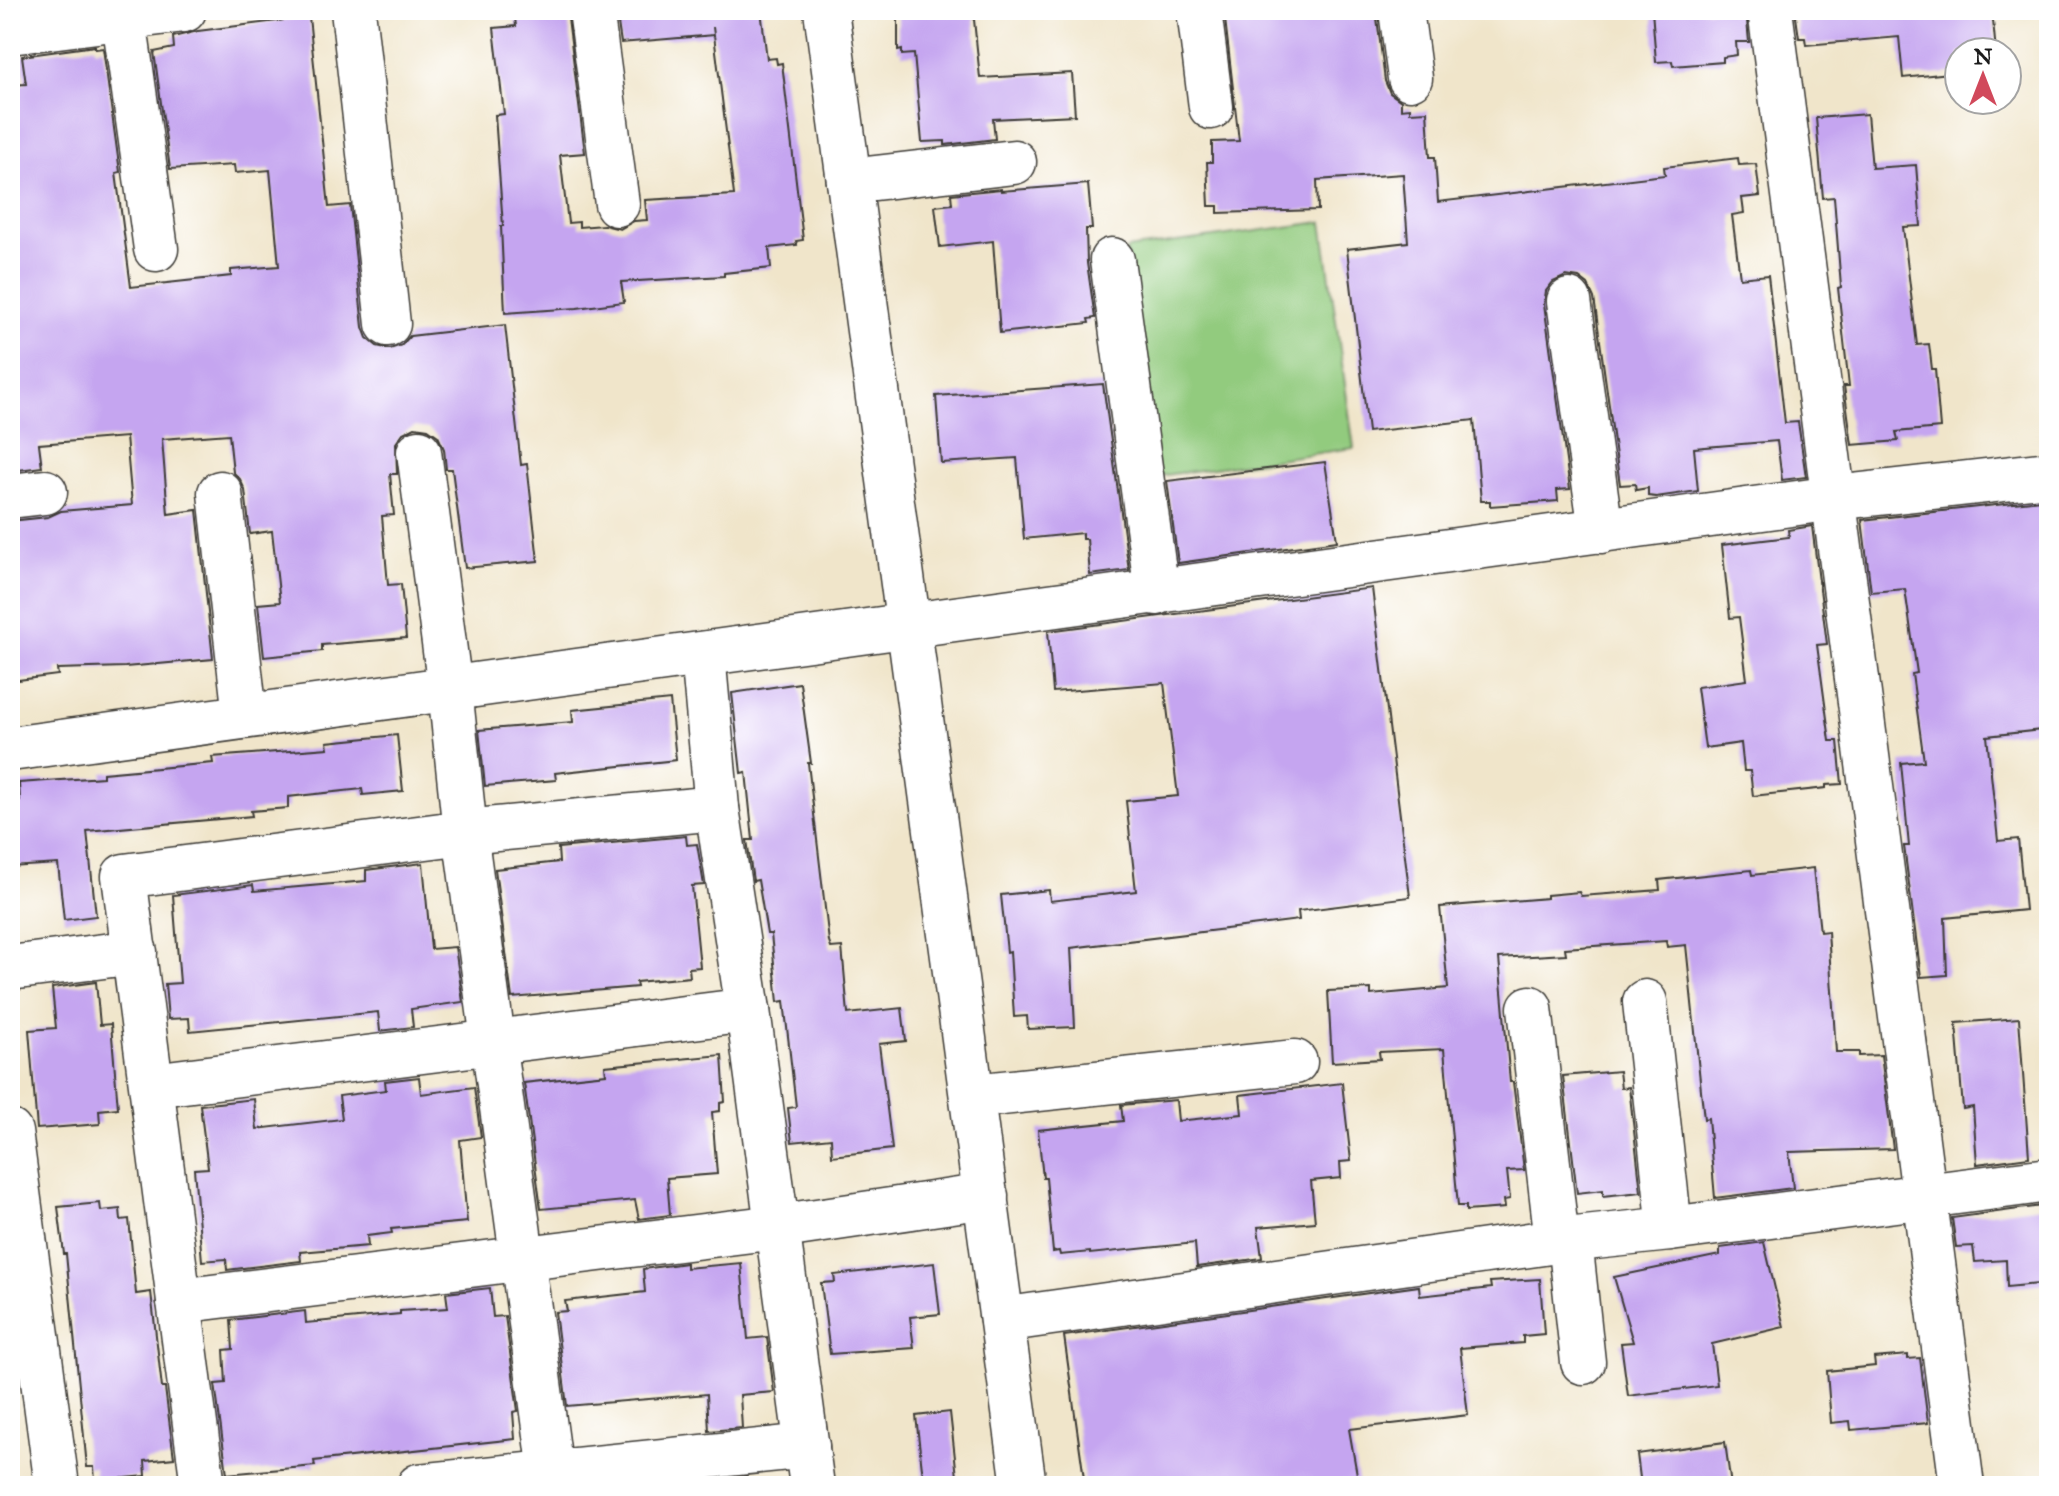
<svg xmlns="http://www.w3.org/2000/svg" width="2059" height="1496" font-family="'IM FELL Great Primer',serif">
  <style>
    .green { fill: #92cb7e; stroke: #57744d; stroke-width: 2 }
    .building { fill: #c5a5f0 }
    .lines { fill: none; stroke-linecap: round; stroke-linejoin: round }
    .minor-casing { stroke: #3c3a36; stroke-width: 47 }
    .minor { stroke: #fff; stroke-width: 44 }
  </style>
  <rect width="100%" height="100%" fill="#fff"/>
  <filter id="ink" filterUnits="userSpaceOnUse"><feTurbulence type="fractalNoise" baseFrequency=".0125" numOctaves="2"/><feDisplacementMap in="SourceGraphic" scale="16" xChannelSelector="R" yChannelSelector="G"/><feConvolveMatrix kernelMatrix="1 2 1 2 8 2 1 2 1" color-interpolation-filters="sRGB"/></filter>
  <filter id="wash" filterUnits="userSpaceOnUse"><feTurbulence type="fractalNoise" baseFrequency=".006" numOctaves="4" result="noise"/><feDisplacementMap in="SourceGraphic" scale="32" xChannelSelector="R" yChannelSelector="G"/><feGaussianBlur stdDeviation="1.8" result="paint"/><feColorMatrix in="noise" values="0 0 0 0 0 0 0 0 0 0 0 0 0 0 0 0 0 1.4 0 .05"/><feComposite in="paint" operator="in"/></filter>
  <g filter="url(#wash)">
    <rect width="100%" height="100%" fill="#f0e5ca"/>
    <polygon class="green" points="1322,222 1354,448 1158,476 1126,249"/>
    <g id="blocks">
      <g class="building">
        <polygon points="514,10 567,10 585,153 560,155 568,223 579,222 579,227 604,225 620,229 634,221 647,220 645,200 734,195 713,27 714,35 621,43 616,10 761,10 767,59 776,58 777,64 782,63 803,240 796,241 797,245 769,248 771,268 724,273 724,276 621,282 624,302 577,308 505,313 501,226 503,226 495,115 504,114 494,28 516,26"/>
        <polygon points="942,10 973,10 980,78 1072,73 1075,115 993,119 995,139 945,145 945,141 922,142 914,54 902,55 902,50 898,51 898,15"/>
        <polygon points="1224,10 1376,10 1385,81 1390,93 1401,101 1401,109 1410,108 1410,112 1427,111 1430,157 1435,157 1438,202 1665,175 1664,167 1738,158 1739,165 1756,164 1760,196 1742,198 1744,213 1732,215 1740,278 1768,275 1785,423 1798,422 1806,477 1782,480 1777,441 1694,448 1698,491 1656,497 1648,496 1648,488 1636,490 1635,484 1620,485 1594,298 1588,285 1579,278 1566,276 1553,282 1546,291 1544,304 1570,489 1557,490 1558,501 1490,506 1490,501 1481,501 1474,420 1368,432 1347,249 1408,242 1403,174 1317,180 1318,210 1218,213 1218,206 1209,206 1207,162 1212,162 1212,142 1239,141"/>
        <polygon points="1652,10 1746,10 1749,42 1736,42 1737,55 1723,57 1723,62 1673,66 1672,61 1656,62"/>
        <polygon points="1795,10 1992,10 1996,52 1959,52 1959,72 1903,78 1899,37 1806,45 1805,38 1799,38"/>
        <polygon points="309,17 329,207 350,205 363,327 367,338 377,346 390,349 402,345 410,336 505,325 521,465 527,464 538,561 465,568 452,469 446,469 444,449 438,436 428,429 415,427 403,433 396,443 397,474 390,474 394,515 382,516 388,585 401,584 406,638 322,645 322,651 264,657 258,604 280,602 272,531 250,534 245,490 240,479 233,472 229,434 162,439 168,514 197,510 213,659 125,667 57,669 58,675 10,681 10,521 48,517 61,511 132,505 126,437 39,444 42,467 10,471 10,85 26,84 22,56 95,46 95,49 103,48 120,172 116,173 131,287 231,276 231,270 279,266 270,170 235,173 234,165 170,169 154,52 174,48 173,37 198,31"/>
        <polygon points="1867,114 1872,168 1916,165 1921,226 1903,227 1917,345 1929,344 1932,369 1935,369 1940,428 1896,432 1898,441 1852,445 1844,386 1849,386 1838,288 1841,287 1834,197 1823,198 1816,118"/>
        <polygon points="1088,184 1092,229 1086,229 1087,263 1095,318 1088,319 1089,323 1000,333 993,241 940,247 935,206 952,204 951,194 1001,189 1001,191"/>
        <polygon points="1103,384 1129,570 1090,575 1087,539 1082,539 1082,533 1024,539 1017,458 941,463 936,396"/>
        <polygon points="1325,462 1337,541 1178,563 1167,481"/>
        <polygon points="2049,499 2049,714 2040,715 2041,730 1987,736 1998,841 2018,839 2025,910 1945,918 1947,975 1921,977 1904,846 1909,846 1901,763 1924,761 1912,674 1917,673 1905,589 1871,592 1862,520"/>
        <polygon points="1812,526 1827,644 1817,645 1830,741 1838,741 1842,784 1826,785 1826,788 1753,796 1750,771 1744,771 1741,743 1705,748 1697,687 1747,680 1739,617 1730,618 1722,545 1789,537 1788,530"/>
        <polygon points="1372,588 1410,897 1298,911 1299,920 1071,948 1075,1027 1028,1029 1027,1016 1014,1017 1010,951 1007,952 1001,895 1049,890 1050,901 1136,891 1126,801 1178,796 1164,683 1053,692 1048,631"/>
        <polygon points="800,683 811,763 808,763 829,942 831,948 842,947 848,1014 902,1008 906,1041 879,1044 892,1149 832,1156 831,1138 792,1142 788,1108 796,1107 784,1001 778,1002 771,934 767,934 758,880 753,881 747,840 753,840 746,772 741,773 732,693"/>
        <polygon points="670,700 676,760 555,773 556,780 485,786 479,730 573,722 572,710"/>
        <polygon points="397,735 403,791 363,795 362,789 288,797 288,808 251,811 252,816 87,831 96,916 64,920 58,864 10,867 10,800 20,800 19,783 103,777 103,773 213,763 212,757 328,748 327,742"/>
        <polygon points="686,836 687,845 697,844 704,885 692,886 700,967 689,968 690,977 636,982 637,987 512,998 495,869 559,862 558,848"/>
        <polygon points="423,863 431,949 455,947 463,1002 411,1009 413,1027 380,1031 378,1012 190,1031 189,1018 168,1019 165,984 180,983 173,895 253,885 254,891 366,881 366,870"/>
        <polygon points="1813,868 1820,932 1828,931 1836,1052 1859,1052 1859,1056 1881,1055 1893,1149 1789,1152 1793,1188 1715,1198 1708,1118 1704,1119 1686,945 1667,947 1666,941 1565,948 1566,954 1499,958 1510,1082 1513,1082 1524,1170 1507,1171 1510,1199 1504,1200 1505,1208 1466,1211 1466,1206 1458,1206 1444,1049 1379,1052 1380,1059 1332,1062 1328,991 1371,989 1371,995 1448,988 1440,907 1547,898 1547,895 1579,892 1581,896 1660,890 1659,880 1751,870 1752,875"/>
        <polygon points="96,982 100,1025 111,1024 118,1108 99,1110 100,1124 37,1129 29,1030 56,1028 52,988"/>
        <polygon points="2019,1018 2029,1157 1977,1164 1973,1107 1963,1109 1956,1023"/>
        <polygon points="722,1055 725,1102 720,1103 720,1111 712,1112 717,1174 667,1178 670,1215 639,1219 635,1200 541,1209 524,1083 606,1074 605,1066"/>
        <polygon points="1619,1071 1621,1088 1629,1087 1641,1192 1603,1196 1603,1190 1577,1193 1563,1076"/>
        <polygon points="419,1077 421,1094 474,1087 481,1137 460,1140 467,1222 391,1229 392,1233 367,1236 368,1246 300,1252 301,1261 227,1270 226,1259 202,1261 194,1169 208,1168 200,1105 254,1099 257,1129 342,1119 339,1096 386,1090 385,1081"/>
        <polygon points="1342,1083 1351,1161 1340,1162 1341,1178 1311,1181 1315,1222 1258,1227 1262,1258 1197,1267 1195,1243 1090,1254 1090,1252 1060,1255 1059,1251 1053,1252 1046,1178 1043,1178 1038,1130 1123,1121 1121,1105 1176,1100 1178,1121 1242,1114 1240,1095"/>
        <polygon points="100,1203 101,1211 120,1209 121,1220 129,1219 136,1294 151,1292 162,1388 165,1388 174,1458 145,1461 146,1476 95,1481 94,1467 87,1467 66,1254 64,1254 58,1207"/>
        <polygon points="2049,1205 2049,1283 2007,1287 2006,1260 1975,1262 1973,1246 1956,1247 1952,1218"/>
        <polygon points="1764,1242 1784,1327 1712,1344 1717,1385 1628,1396 1621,1343 1633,1342 1614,1277 1720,1255 1720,1248"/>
        <polygon points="686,1263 686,1268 741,1263 748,1339 767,1337 774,1392 740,1395 742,1428 709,1431 707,1394 567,1406 555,1312 567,1311 565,1301 645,1292 643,1269"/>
        <polygon points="934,1263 940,1314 910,1317 914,1348 830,1354 821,1283 835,1282 834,1275"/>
        <polygon points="1540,1279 1544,1334 1523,1336 1523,1343 1460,1348 1468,1415 1349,1429 1359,1486 1085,1486 1064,1336 1419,1286 1420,1296 1491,1288 1490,1282"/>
        <polygon points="490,1288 493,1317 505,1316 518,1411 513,1412 515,1439 314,1461 315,1466 227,1474 215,1384 226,1383 224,1350 233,1349 231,1320 305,1311 306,1323 400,1314 400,1311 448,1308 446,1293"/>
        <polygon points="1908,1355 1908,1359 1920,1358 1928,1423 1851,1430 1850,1421 1831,1423 1827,1371 1875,1366 1874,1358"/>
        <polygon points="950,1412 958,1486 924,1486 916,1416"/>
        <polygon points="1725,1442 1731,1486 1641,1486 1637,1454"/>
        <polygon points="746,1477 747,1486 712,1486 712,1481"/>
      </g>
    </g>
  </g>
  <g filter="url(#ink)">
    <use href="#blocks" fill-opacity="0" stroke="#3c3a36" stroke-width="2"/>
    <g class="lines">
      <defs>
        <g id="minor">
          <polyline points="353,10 388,324"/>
          <polyline points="591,10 617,204"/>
          <polyline points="826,10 1024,1486"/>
          <polyline points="1199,10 1211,107"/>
          <polyline points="1401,10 1410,78"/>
          <polyline points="1770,10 1962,1486"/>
          <polyline points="124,19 156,249"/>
          <polyline points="10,32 184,10"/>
          <polyline points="849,181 1014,162"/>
          <polyline points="1112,260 1157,593"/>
          <polyline points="1569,301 1601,531"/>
          <polyline points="419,452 450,689 465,832 551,1472"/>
          <polyline points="220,493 245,716"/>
          <polyline points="10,496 45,492"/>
          <polyline points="703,654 717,808 748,1010 812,1486"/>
          <polyline points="10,749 1834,498 2049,474"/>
          <polyline points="10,968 135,952"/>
          <polyline points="1645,1002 1670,1229"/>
          <polyline points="1530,1008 1557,1241"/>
          <polyline points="152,1085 748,1010"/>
          <polyline points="973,1096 1295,1062"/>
          <polyline points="10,1132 57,1486"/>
          <polyline points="1570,1240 1583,1362"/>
          <polyline points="179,1301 776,1227 986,1196"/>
          <polyline points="1002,1320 1557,1241 1670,1229 2049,1180"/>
          <polyline points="203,1486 124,876 465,832 717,808"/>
          <polyline points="419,1486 807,1446"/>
        </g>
      </defs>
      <use href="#minor" class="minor-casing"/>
      <use href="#minor" class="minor"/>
    </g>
  </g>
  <rect width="2059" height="1496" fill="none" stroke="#fff" stroke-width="40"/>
  <g transform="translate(1983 76)"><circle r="38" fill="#ffffff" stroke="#a4a4a4" stroke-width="2"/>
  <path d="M0-6L14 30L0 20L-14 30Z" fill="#d1495b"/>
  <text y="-12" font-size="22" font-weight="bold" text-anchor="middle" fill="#1c1c1c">N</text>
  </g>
</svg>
